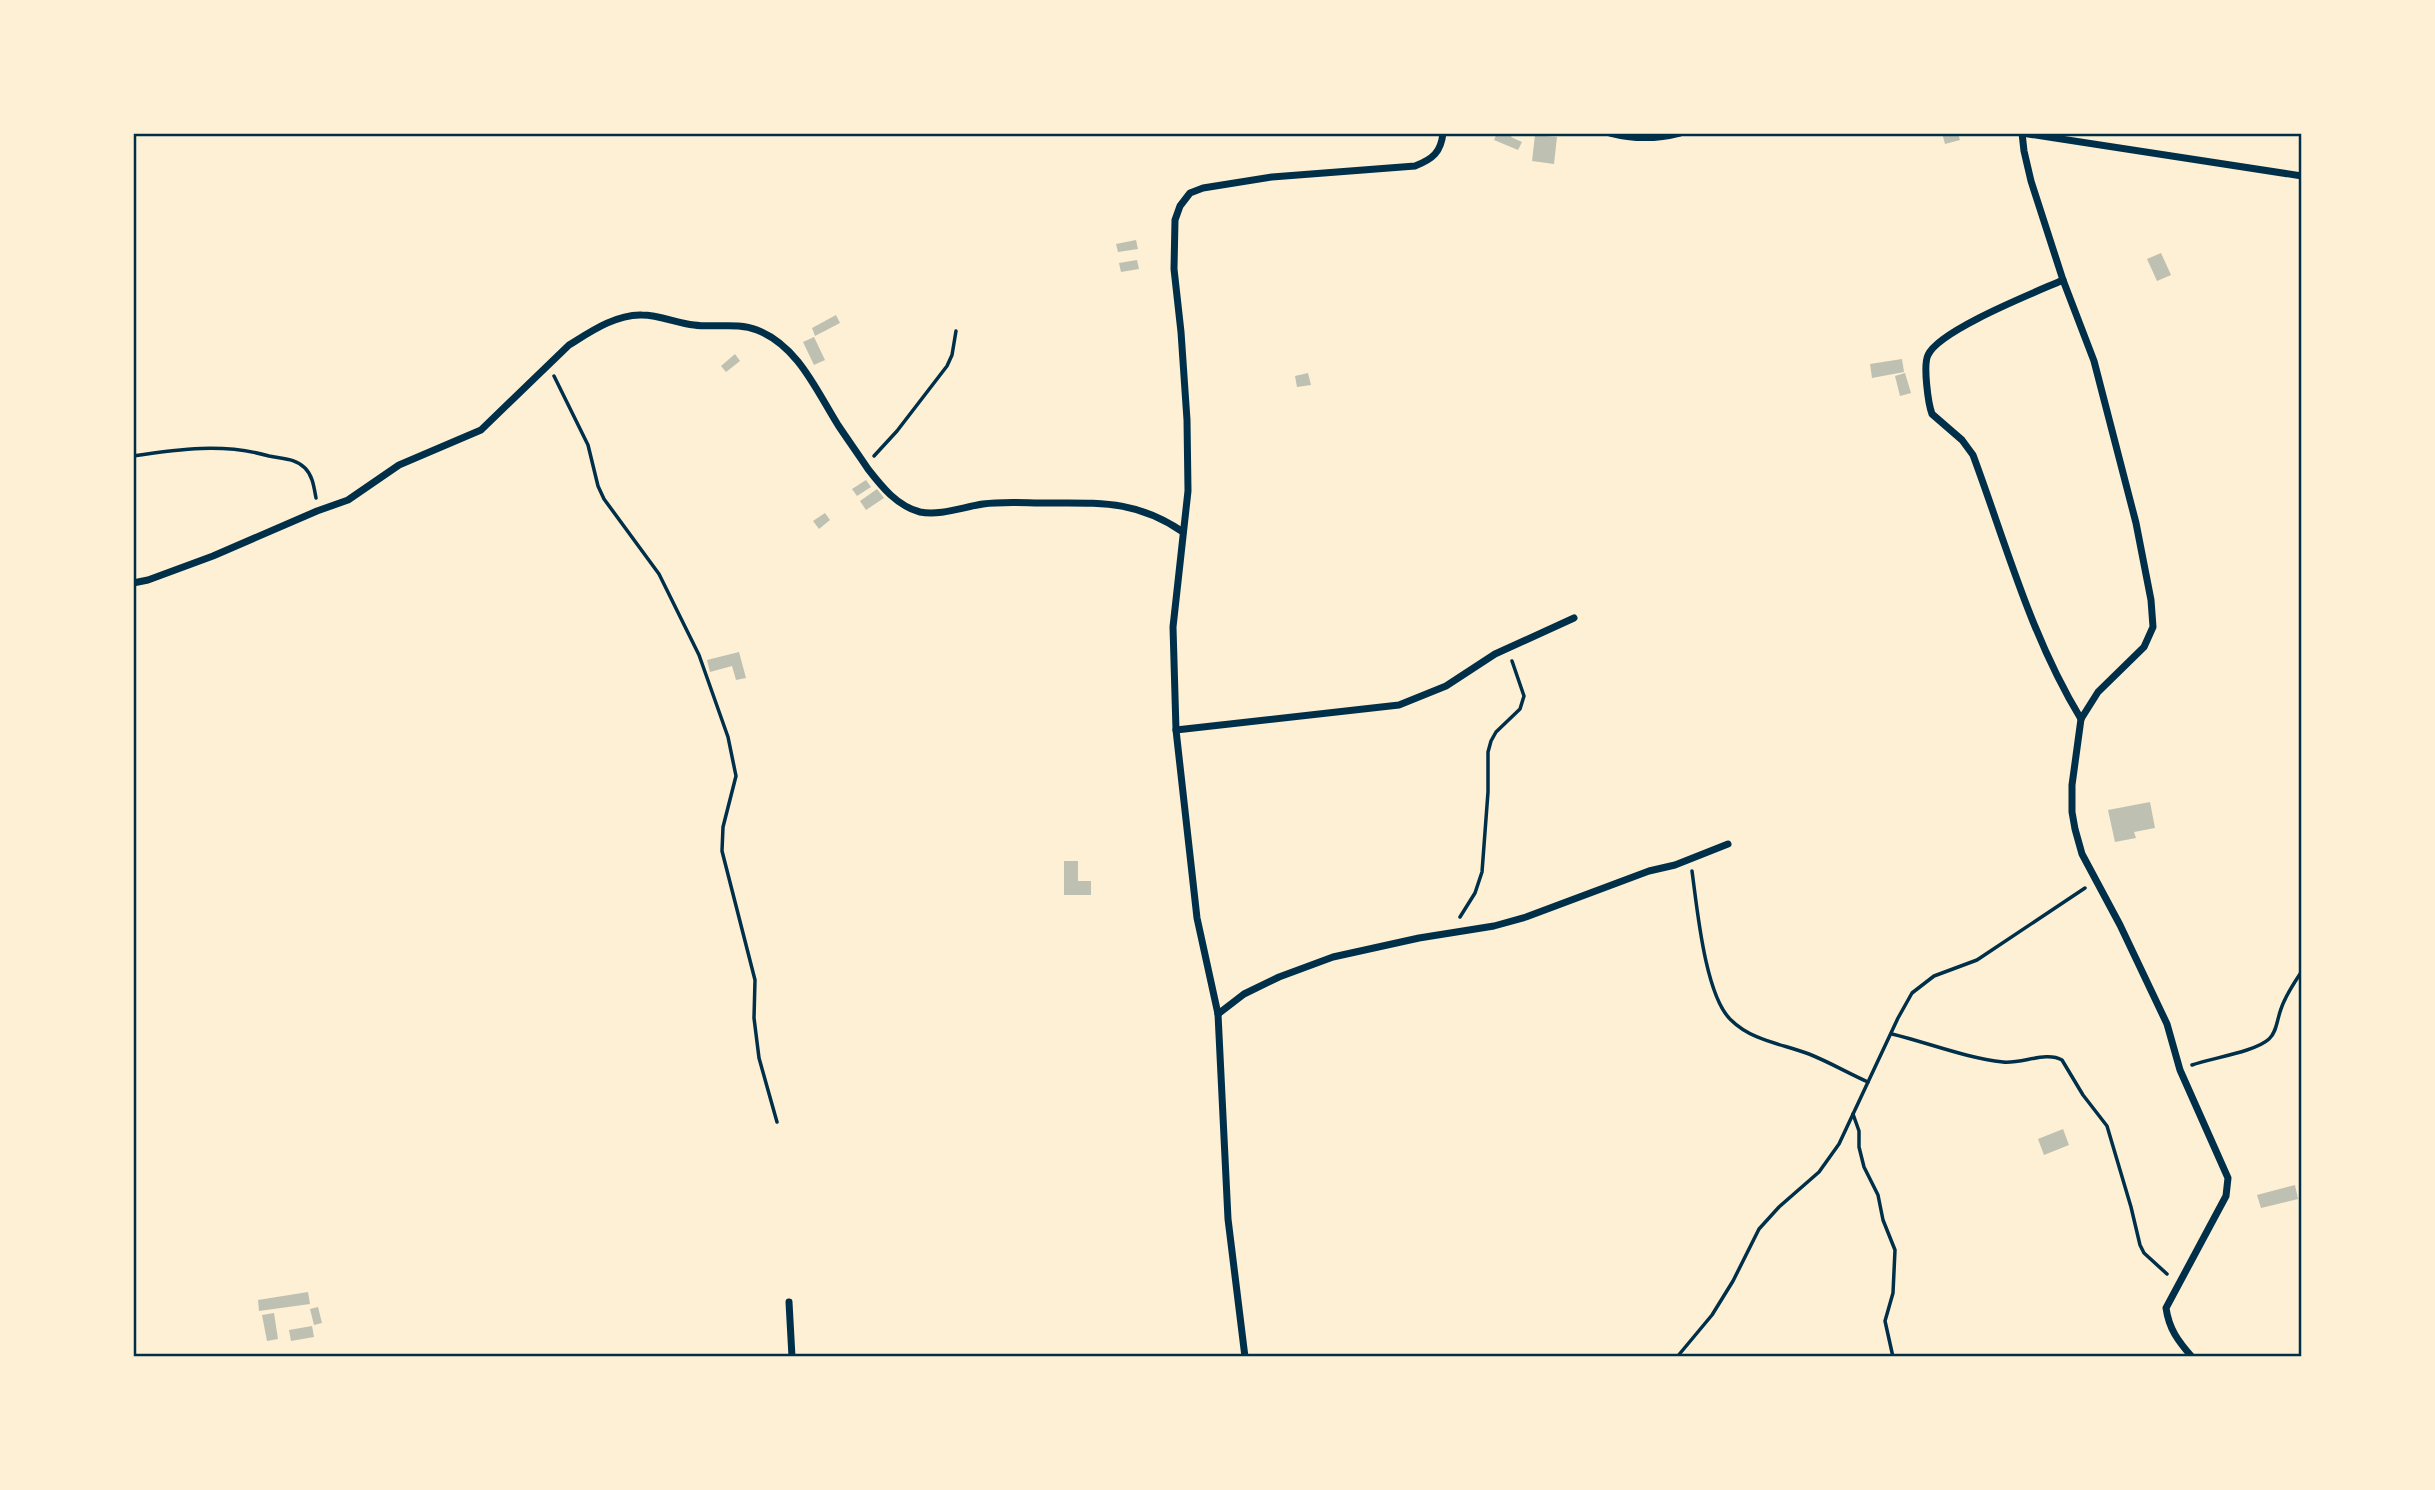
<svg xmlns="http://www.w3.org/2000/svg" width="2435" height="1490" font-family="Arial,sans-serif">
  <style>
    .building { fill: #bec0b2 }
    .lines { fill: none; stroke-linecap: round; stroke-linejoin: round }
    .path { stroke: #003049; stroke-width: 3.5 }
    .minor { stroke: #003049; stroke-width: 7 }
    .neatline { fill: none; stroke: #003049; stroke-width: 2.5 }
  </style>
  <rect width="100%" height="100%" fill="#fdf0d5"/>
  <g class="building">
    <polygon points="1497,133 1513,133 1511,137 1522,142 1518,150 1494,140"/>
    <polygon points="1942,133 1958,133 1960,140 1945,144"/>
    <polygon points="1535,135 1557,137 1554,164 1532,161"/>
    <polygon points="1136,240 1138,249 1118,252 1116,244"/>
    <polygon points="2161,253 2171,275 2157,281 2147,259"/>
    <polygon points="1137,260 1139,269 1121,272 1119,263"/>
    <polygon points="836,315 840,323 815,336 812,328"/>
    <polygon points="814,337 825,360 814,365 803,342"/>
    <polygon points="735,354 740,361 726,372 721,366"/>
    <polygon points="1902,359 1904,372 1872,378 1870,364"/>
    <polygon points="1308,373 1311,385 1297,387 1295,376"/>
    <polygon points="1905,373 1911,393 1900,396 1895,376"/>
    <polygon points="866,480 871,487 857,496 852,489"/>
    <polygon points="877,489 884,498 866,510 860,501"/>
    <polygon points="825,513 830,520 819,529 813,521"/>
    <polygon points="739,652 746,678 736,680 732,666 710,672 707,660"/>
    <polygon points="2150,802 2155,828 2134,832 2136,838 2115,842 2108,810"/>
    <polygon points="1064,861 1078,861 1078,881 1091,881 1091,895 1064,895"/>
    <polygon points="2063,1129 2069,1145 2044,1155 2038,1139"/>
    <polygon points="2295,1185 2298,1199 2261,1208 2257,1195"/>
    <polygon points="308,1292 310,1304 259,1311 258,1300"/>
    <polygon points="318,1307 322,1323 314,1325 310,1309"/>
    <polygon points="274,1313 278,1339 267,1341 262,1315"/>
    <polygon points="312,1326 314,1337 291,1341 289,1330"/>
  </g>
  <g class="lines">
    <g class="path">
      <polyline points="554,376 588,445 598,486 604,499 659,574 699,655 728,737 736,776 723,827 722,851 755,980 754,1018 759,1058 777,1122"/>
      <path d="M 133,456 C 179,449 224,443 269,456 C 282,459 295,458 305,468 C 313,476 314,488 316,498"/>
      <polyline points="874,456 897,431 947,366 952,355 956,331"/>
      <path d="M 1692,871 C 1697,907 1705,996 1731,1020 C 1752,1041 1783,1044 1809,1054 C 1829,1062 1848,1073 1868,1082"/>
      <polyline points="1460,917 1475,893 1482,872 1488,792 1488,752 1491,741 1496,732 1520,709 1524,696 1512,661"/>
      <path d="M 1892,1034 C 1929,1043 1966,1058 2003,1062 C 2022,1064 2046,1051 2062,1060 L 2083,1095 L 2107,1126 L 2131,1207 L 2140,1245 L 2144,1253 L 2167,1274"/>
      <path d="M 2192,1065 C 2211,1058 2255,1052 2269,1039 C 2277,1032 2277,1019 2281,1009 C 2285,996 2294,983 2302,971"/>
      <polyline points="1853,1114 1859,1131 1859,1147 1864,1167 1878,1195 1883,1220 1895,1250 1893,1293 1885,1321 1893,1357"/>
      <polyline points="1677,1357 1712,1315 1733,1281 1759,1229 1779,1207 1819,1172 1839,1144 1898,1018 1912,993 1934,976 1977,960 2085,888"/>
    </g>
    <g class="minor">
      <path d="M 1610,133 C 1633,139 1657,139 1680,133"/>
      <path d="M 2022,133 L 2024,151 L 2031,181 L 2063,280 L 2094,361 L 2136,523 L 2151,600 L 2153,627 L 2144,647 L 2098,692 L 2081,719 L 2072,785 L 2072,812 L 2075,829 L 2082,854 L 2120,925 L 2167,1024 L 2180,1070 L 2228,1178 L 2226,1196 L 2166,1308 C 2169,1329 2178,1341 2192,1357"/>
      <polyline points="2022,133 2302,176"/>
      <path d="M 2063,280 C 2036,292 1939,330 1928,355 C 1923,365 1928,403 1932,414 L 1962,440 L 1973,455 C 2006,544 2031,637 2081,719"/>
      <path d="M 133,583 L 148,580 L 213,556 L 317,511 L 348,500 L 399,465 L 481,430 L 569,345 C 590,332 616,314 642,315 C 659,315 677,323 694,325 C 715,328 737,322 757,330 C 798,346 816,390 838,425 C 848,440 858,454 868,469 C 882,487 897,506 920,512 C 940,516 963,507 983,504 C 1003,501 1026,503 1047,503 C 1101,503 1136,500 1183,532"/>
      <polyline points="1176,730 1399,705 1446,686 1495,654 1574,618"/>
      <polyline points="1218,1014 1244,994 1279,977 1333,957 1419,938 1494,926 1526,917 1649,871 1675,865 1728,844"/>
      <polyline points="789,1302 792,1357"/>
      <path d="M 1245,1357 L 1228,1219 L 1218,1014 L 1197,918 L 1176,730 L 1173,627 L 1188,491 L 1187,420 L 1181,332 L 1174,269 L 1175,220 L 1180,206 L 1190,193 L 1203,188 L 1272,177 L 1415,166 C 1433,159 1441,152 1443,133"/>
    </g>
  </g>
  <rect width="2435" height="1490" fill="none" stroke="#fdf0d5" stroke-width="270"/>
  <rect x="135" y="135" width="2165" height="1220" class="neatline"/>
</svg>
